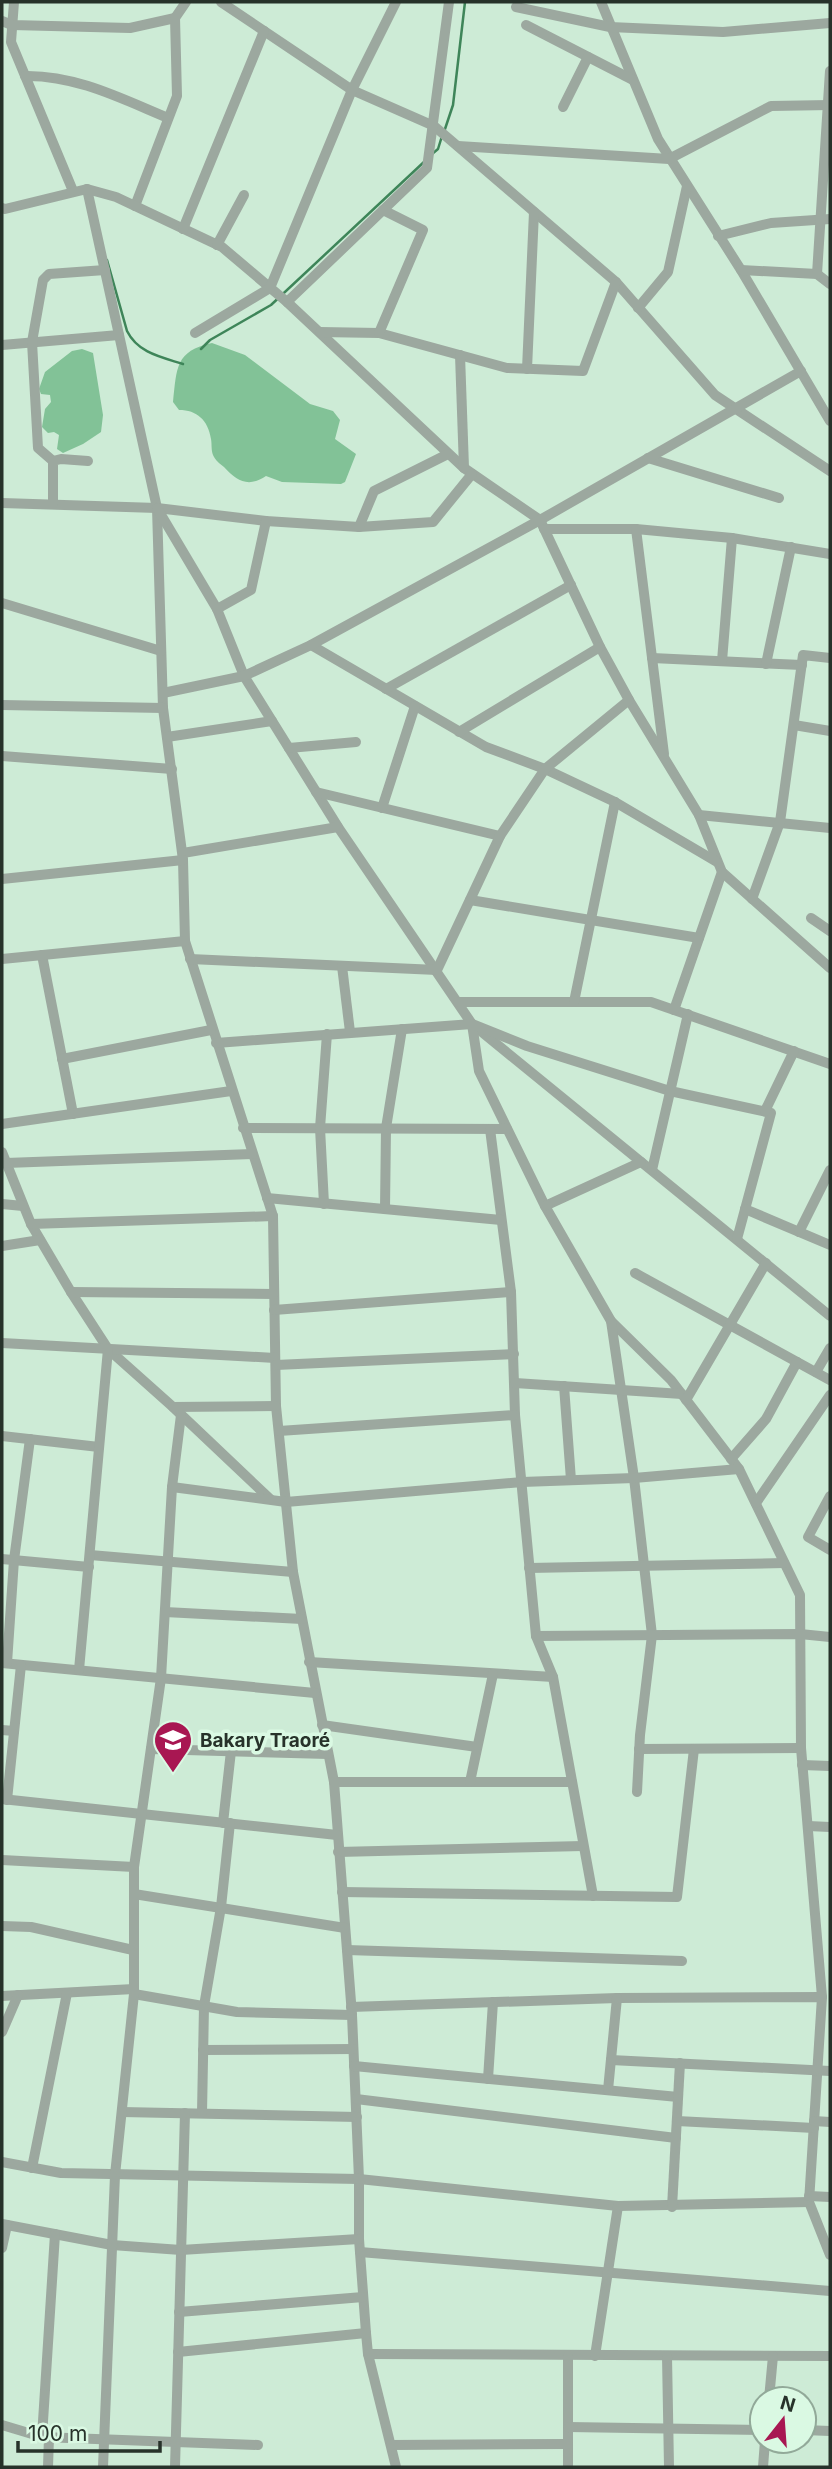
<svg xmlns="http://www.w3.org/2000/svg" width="832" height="2469" font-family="Inter,sans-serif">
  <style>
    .green { fill: #82c297 }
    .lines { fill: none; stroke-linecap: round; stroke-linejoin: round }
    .stream { stroke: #3e8559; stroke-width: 2.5 }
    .minor { stroke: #9ca89f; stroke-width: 10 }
    .labels { text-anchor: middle; stroke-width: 7; stroke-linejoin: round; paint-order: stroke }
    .poi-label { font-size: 19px; font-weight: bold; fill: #27322a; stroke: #daf9e3; text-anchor: start }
  </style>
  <rect width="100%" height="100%" fill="#cdebd6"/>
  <g class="green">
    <path d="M 212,343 L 245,355 L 310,404 L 333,411 L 340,420 L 335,439 L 356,454 L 345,482 L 341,484 L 282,482 L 266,476 C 248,488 237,481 224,467 C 220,464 215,460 213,455 C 211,450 212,444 211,439 C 208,420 197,410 179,410 L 173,402 C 177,368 175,351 212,343 Z"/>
    <polygon points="82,349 93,353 103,415 101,432 83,444 63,453 57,449 59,435 54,432 48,433 42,427 45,409 51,402 50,395 41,394 39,389 45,372 72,351"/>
  </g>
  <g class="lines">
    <g class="stream">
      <polyline points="445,129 453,105 465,2"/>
      <polyline points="432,154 438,149 442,136"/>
      <path d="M 107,260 L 127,331 C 138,353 161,357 183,364"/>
      <polyline points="201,349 210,340 271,305 425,161"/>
    </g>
    <g class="minor">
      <polyline points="14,2 11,42 73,191"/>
      <polyline points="221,2 352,90 434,126 616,282 715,395 830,471"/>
      <polyline points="601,2 658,139 741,270 830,421"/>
      <polyline points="516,7 610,27 723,32 830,23"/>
      <polyline points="2,21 12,25 130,28 175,18"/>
      <polyline points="526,25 633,80"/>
      <path d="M 25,76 C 76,75 122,99 168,118"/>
      <polyline points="563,107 588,57"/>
      <polyline points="458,146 669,159 771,106 830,105"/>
      <polyline points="87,189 157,508 163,708 183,860 185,941 273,1216 276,1406 293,1572 334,1782 352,2015 359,2179 359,2239 366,2333 368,2354 396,2467"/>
      <polyline points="135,206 177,96 175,18 186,2"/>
      <polyline points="2,208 5,209 87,189 116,197 222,247 287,302 464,468 540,520 600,647 629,700 699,815 722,872 830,968"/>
      <polyline points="183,229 264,31"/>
      <polyline points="718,236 771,223 830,219"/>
      <polyline points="217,245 244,195"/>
      <polyline points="741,270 817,274 830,284"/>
      <polyline points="817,274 830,71"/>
      <polyline points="287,302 427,168 449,2"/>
      <polyline points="638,308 668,272 687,186"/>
      <polyline points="320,332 379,333 507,368 583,371 616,282"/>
      <polyline points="195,333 270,288 352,90 396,2"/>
      <polyline points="379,333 423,230 383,210"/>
      <polyline points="2,345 119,335"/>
      <polyline points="460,355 464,468"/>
      <polyline points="527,369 534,212"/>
      <polyline points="648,458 779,498"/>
      <polyline points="53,461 38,448 32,342 43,280 49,274 105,270"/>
      <polyline points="2,503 157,508 266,521 359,527 433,522 472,474"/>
      <polyline points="53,504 53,461 61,459 88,461"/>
      <polyline points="157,508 217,609 244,676 338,827 472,1024 830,1316"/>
      <polyline points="359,527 374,491 448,454"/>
      <polyline points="544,529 636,529 732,538 830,554"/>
      <polyline points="636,529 664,754"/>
      <polyline points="2,603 161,651"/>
      <polyline points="217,609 251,590 266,521"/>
      <polyline points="311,645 486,747 545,769 615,802 717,862"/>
      <polyline points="652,658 802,665"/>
      <polyline points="722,661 732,538"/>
      <polyline points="766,664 791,547"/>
      <polyline points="386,689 571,585"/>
      <polyline points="163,693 244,676 311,645 540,520 801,371"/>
      <polyline points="2,705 163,708"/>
      <polyline points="794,725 830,731"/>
      <polyline points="459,732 600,647"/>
      <polyline points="167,737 272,721"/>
      <polyline points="289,748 356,742"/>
      <polyline points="2,756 172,769"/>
      <polyline points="316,792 500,836"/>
      <polyline points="382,808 415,706"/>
      <polyline points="699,815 830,828"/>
      <polyline points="183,853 338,827"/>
      <polyline points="2,879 183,860"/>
      <polyline points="752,899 780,822 803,655 830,658"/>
      <polyline points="470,900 699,938"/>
      <polyline points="811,918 830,931"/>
      <polyline points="42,955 73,1114"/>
      <polyline points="2,959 185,941"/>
      <polyline points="190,959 437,970 500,836 545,769 629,700"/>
      <polyline points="342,966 350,1032"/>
      <polyline points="458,1002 651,1002 830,1064"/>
      <polyline points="574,1002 615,802"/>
      <polyline points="674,1010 722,872"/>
      <polyline points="472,1024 479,1071 545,1206 611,1321 671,1380 739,1469 800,1595 801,1748 822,1997"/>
      <polyline points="216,1043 472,1024 527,1046 670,1091 771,1113 737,1239"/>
      <polyline points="62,1059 211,1030"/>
      <polyline points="765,1111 794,1051"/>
      <polyline points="2,1124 231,1091"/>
      <polyline points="243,1128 507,1129"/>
      <polyline points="490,1129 511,1292 515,1415 536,1636 553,1677 593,1896"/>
      <polyline points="2,1152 31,1224 71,1292 108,1349 173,1407 270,1499"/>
      <polyline points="6,1163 252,1154"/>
      <polyline points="652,1170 688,1014"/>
      <polyline points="267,1198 501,1220"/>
      <polyline points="2,1204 23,1206"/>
      <polyline points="324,1204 320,1128 327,1034"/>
      <polyline points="545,1206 641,1162"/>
      <polyline points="385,1209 386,1128 402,1029"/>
      <polyline points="745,1209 830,1245"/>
      <polyline points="31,1224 273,1216"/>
      <polyline points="799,1232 830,1170"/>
      <polyline points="2,1246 40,1240"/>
      <polyline points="635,1273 830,1380"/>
      <polyline points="71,1292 274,1294"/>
      <polyline points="274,1310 511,1292"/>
      <polyline points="611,1321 634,1478 652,1635 640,1735 637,1792"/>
      <polyline points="2,1343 275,1358"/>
      <polyline points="276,1365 514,1354"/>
      <polyline points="816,1372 830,1348"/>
      <polyline points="515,1383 682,1394"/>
      <polyline points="564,1386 571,1480"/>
      <polyline points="686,1400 766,1263"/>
      <polyline points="173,1407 276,1406"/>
      <polyline points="279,1431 515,1415"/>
      <polyline points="2,1436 99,1447"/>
      <polyline points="731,1459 766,1419 797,1362"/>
      <polyline points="172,1487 286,1502 522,1482 634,1478 739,1469"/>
      <polyline points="830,1496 808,1537 830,1550"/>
      <polyline points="756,1503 830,1395"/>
      <polyline points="90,1555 293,1572"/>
      <polyline points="2,1559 89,1567"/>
      <polyline points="529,1568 784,1563"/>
      <polyline points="165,1612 302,1619"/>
      <polyline points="536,1636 800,1634 830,1637"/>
      <polyline points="309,1662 553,1677"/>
      <polyline points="2,1663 315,1693"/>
      <polyline points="7,1663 14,1560 30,1439"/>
      <polyline points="79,1670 108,1349"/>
      <polyline points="322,1725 477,1747"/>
      <polyline points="2,1730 14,1731"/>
      <polyline points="151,1749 328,1754"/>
      <polyline points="639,1749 801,1748"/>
      <polyline points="802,1765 830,1766"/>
      <polyline points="334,1782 572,1782"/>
      <polyline points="470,1782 493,1674"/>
      <polyline points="2,1799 337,1835"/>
      <polyline points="7,1800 21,1665"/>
      <polyline points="223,1823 231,1751"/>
      <polyline points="808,1826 830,1827"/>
      <polyline points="338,1852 583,1846"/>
      <polyline points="2,1860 134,1867"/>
      <polyline points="342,1892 677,1897 694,1749"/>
      <polyline points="134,1894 345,1928"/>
      <polyline points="2,1926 31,1927 133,1950"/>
      <polyline points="347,1950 682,1961"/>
      <polyline points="134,1994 237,2012 352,2015"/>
      <polyline points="2,1996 134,1989"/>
      <polyline points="351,2007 617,1998 822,1997 809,2202 830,2255"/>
      <polyline points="2,2032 18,1995"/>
      <polyline points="203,2050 353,2049"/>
      <polyline points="611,2060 830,2071"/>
      <polyline points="354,2066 678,2097"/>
      <polyline points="488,2079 493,2002"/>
      <polyline points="608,2090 617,1998"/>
      <polyline points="356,2099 676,2138"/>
      <polyline points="122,2112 357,2117"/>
      <polyline points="202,2113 204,2006 221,1907 230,1823"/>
      <polyline points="677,2121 814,2128"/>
      <polyline points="814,2121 830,2122"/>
      <polyline points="2,2162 61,2173 359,2179 618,2206 809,2202"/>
      <polyline points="32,2168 67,1993"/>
      <polyline points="809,2196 830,2197"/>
      <polyline points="672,2207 680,2063"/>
      <polyline points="2,2224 112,2245 181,2250 359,2239"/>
      <polyline points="2,2248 7,2225"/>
      <polyline points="360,2252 830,2291"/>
      <polyline points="179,2312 363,2297"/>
      <polyline points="178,2352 366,2333"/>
      <polyline points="368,2354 830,2356"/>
      <polyline points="568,2356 568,2467"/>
      <polyline points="595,2356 618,2206"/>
      <polyline points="667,2356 669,2467"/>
      <polyline points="769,2399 773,2356"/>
      <polyline points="2,2425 42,2437 258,2445"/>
      <polyline points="568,2427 762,2430"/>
      <polyline points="804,2430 830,2431"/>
      <polyline points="42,2437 55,2234"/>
      <polyline points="391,2445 568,2444"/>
      <polyline points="48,2467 49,2437"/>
      <polyline points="103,2467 115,2175 134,1994 134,1867 161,1678 172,1487 181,1415"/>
      <polyline points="175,2467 185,2113"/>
      <polyline points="763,2467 765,2441"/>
    </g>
  </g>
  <defs>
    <symbol id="school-pin" viewBox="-11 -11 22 30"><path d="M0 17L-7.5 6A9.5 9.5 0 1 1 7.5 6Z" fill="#a81752" stroke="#daf9e3"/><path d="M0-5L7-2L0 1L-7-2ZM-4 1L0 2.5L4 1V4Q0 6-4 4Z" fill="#fff"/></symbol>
  </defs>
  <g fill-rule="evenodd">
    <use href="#school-pin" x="151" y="1718" width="44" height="60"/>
  </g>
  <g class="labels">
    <g class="poi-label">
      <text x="200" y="1747">Bakary Traoré</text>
    </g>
  </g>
  <rect width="832" height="2469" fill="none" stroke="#27322a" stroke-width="7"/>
  <g transform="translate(783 2420) rotate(17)"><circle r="33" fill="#daf9e3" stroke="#92a999" stroke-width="2"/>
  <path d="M0-5L12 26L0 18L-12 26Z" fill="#a81752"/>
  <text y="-10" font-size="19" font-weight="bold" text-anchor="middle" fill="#27322a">N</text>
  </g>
  <path d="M18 2441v10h142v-10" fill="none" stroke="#27322a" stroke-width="3.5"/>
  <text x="28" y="2441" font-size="21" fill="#27322a" stroke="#daf9e3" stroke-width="5" paint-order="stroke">100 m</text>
</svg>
